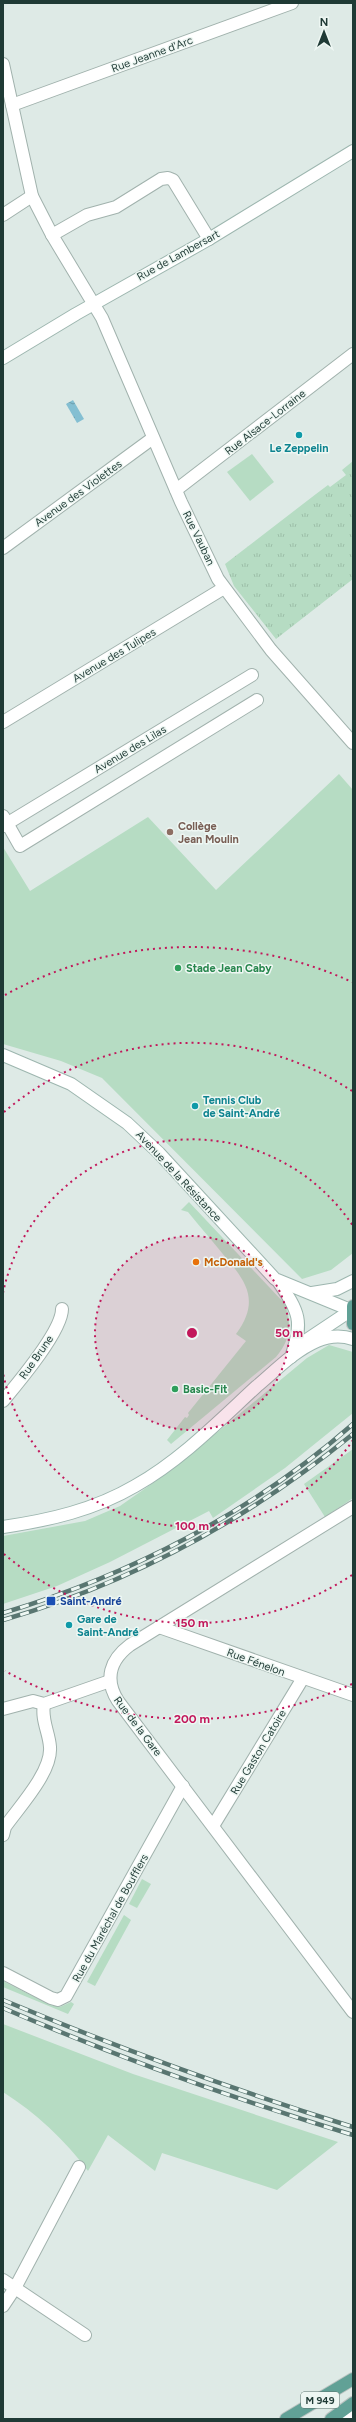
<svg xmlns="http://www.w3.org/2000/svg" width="356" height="2422" font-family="Figtree,sans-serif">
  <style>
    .grass { fill: #b6dcc3 }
    .park { fill: url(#park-tufts) }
    .water { fill: url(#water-ripples) }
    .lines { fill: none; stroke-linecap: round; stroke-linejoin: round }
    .street-casing { stroke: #a1b2ad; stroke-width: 14 }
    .secondary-casing { stroke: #9db6af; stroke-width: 14 }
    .primary-casing { stroke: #bcc4c2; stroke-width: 14 }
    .street { stroke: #fff; stroke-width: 12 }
    .secondary { stroke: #fff; stroke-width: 12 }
    .primary { stroke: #61a196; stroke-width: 12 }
    .rail-casing { stroke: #597671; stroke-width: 4.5 }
    .rail { stroke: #eef7f3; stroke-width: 3; stroke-dasharray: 9; stroke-linecap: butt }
    .ring { fill: none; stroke: #c2185b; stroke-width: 2; stroke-dasharray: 2 4 }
    .culture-dot { fill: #0f9aa8; stroke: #eef7f3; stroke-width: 1.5 }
    .education-dot { fill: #8d6e63; stroke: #eef7f3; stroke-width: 1.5 }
    .leisure-dot { fill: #2e9e5b; stroke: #eef7f3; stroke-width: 1.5 }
    .food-dot { fill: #e8710a; stroke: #eef7f3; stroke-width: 1.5 }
    .transit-dot { fill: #1a4fb4; stroke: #eef7f3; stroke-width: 1.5 }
    .labels { text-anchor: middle; stroke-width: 3; stroke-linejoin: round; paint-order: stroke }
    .shield { fill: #eef7f3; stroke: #5d736e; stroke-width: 1 }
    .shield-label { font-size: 10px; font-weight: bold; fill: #1f3a35 }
    .street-label { font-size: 11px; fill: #1f3a35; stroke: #eef7f3 }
    .culture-label { font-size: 11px; font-weight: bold; fill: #0d838f; stroke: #eef7f3; text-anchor: start }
    .education-label { font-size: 11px; font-weight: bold; fill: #785e54; stroke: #eef7f3; text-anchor: start }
    .leisure-label { font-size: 11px; font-weight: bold; fill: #27864d; stroke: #eef7f3; text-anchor: start }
    .food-label { font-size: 11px; font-weight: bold; fill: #c56008; stroke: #eef7f3; text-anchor: start }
    .transit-label { font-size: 11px; font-weight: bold; fill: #164399; stroke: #eef7f3; text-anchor: start }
    .centre { fill: #c2185b; stroke: #eef7f3; stroke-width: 2 }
    .ring-label { font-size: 12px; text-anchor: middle; font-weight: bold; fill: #c2185b; stroke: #eef7f3; stroke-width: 3; stroke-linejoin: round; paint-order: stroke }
  </style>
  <defs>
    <pattern id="park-tufts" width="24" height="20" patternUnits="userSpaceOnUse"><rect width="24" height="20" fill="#b6dcc3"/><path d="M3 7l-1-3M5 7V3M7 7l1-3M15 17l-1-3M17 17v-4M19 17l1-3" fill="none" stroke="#9cbea8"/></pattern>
    <pattern id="water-ripples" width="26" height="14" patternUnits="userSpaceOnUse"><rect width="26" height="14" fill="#84bfd2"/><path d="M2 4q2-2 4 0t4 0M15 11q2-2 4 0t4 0" fill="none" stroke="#6b9cab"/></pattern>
  </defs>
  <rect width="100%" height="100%" fill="#deeae6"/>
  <g class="grass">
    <polygon points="252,454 274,482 250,501 227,472"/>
    <polygon points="339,774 353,790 353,1253 331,1270 302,1279 102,1078 61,1061 3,1044 3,847 30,891 148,817 216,890"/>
    <path d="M 189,1202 L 286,1305 C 292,1326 290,1340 276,1357 L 171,1444 L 167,1440 L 185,1417 L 187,1418 L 189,1415 L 188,1413 L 246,1341 L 236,1334 C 261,1300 246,1281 222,1253 C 211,1239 199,1226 188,1212 L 181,1210 Z"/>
    <polygon points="329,1345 353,1352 353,1413 285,1468 213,1518 209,1511 110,1562 57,1586 3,1604 3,1536 85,1521 120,1506 173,1469 307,1358"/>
    <polygon points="353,1449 353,1498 325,1517 304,1484"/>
    <polygon points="142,1879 151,1884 137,1908 129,1904"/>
    <polygon points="124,1915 131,1920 95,1986 87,1982"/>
    <polygon points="3,1981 50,2005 60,2007 71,2002 74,2004 68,2014 3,1987"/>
    <path d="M 3,2024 L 133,2074 L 338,2142 L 277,2190 L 162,2153 L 155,2171 L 108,2135 L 88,2171 C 65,2140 36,2113 3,2092 Z"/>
  </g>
  <polygon class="park" points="353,461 353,579 276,639 234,586 225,564 316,494 328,485 330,487 346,475 342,470"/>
  <polygon class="water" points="73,400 84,419 77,423 66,404"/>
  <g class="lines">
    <defs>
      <g id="street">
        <polyline points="3,64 32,196 52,235 102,318 181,502 218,579 271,650 353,743"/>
        <polyline points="12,105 292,3"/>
        <polyline points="3,215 32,196"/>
        <polyline points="52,235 87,215 116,207 161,179 168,178 173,180 209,239"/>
        <polyline points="176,490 353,354"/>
        <polyline points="3,548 153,438"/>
        <polyline points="3,722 224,588"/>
        <polyline points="3,816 20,846 257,700"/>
        <polyline points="3,826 252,675"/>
        <path d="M 3,1401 C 18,1383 62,1331 62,1309"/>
        <path d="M 353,1507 L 130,1645 C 110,1660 104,1679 118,1701 L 353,2012"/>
        <polyline points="159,1627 353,1695"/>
        <polyline points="3,1709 33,1701 44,1704 110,1681"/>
        <polyline points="213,1826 303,1678"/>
        <path d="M 3,1835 L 5,1827 C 19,1807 52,1772 50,1747 C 49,1732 41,1720 44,1704"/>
        <polyline points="3,1973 51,1998 58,2000 66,1996 183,1786"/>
        <polyline points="3,2280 85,2335"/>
        <polyline points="3,2306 15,2288 79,2167"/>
      </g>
      <g id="secondary">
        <polyline points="3,358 76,314 209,239 353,151"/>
        <polyline points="3,1055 71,1084 127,1123 159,1153 275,1279 353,1311"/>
        <path d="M 278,1281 C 299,1312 304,1321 291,1357"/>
        <polyline points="312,1293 337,1289 353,1281"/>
        <polyline points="305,1341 353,1309"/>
        <path d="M 3,1527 C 50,1520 94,1510 135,1486 C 181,1460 219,1421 257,1386 C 276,1370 294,1351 317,1341 C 329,1336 341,1335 353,1339"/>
        <polyline points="345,2419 353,2413"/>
      </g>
      <g id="primary">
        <polyline points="353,1306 353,1324"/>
        <polyline points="286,2419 353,2379"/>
        <polyline points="331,2419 353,2403"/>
      </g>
    </defs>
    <use href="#street" class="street-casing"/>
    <use href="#secondary" class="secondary-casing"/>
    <use href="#primary" class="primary-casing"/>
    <use href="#street" class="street"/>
    <use href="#secondary" class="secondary"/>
    <use href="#primary" class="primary"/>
    <defs>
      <g id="rail">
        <path d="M 3,1613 C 130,1575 253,1512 353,1424"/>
        <path d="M 3,1620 C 131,1583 250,1518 353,1434"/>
        <path d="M 3,2000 C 118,2048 234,2090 353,2127"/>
        <path d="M 3,2008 C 117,2057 234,2099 353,2135"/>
      </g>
    </defs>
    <use href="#rail" class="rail-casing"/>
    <use href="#rail" class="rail"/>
  </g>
  <circle cx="192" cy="1333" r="97" fill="#c2185b" fill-opacity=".12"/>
  <g class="ring">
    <circle cx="192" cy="1333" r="97"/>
    <path d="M353 1440A193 193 0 0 1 3 1373M3 1293A193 193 0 0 1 353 1226"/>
    <path d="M352 1575A290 290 0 0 1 4 1554M4 1112A290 290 0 0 1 352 1091"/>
    <path d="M352 1684A386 386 0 0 1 5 1671M5 995A386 386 0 0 1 352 982"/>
  </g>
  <g class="culture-dot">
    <circle cx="299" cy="435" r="4"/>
    <circle cx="195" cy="1106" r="4"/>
    <circle cx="69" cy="1625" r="4"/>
  </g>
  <circle class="education-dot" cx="170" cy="832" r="4"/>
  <g class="leisure-dot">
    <circle cx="178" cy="968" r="4"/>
    <circle cx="175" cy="1389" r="4"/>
  </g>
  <circle class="food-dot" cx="196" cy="1262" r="4"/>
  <rect class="transit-dot" x="46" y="1596" width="10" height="10" rx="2"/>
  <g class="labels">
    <rect class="shield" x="301" y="2392" width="38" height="16" rx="3"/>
    <g class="shield-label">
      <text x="320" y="2404">M 949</text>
    </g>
    <g class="street-label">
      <text transform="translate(152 54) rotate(-20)" y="4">Rue Jeanne d'Arc</text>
      <text transform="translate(178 255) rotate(-29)" y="4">Rue de Lambersart</text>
      <text transform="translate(265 422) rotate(-38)" y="4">Rue Alsace-Lorraine</text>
      <text transform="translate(78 493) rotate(-36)" y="4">Avenue des Violettes</text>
      <text transform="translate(199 538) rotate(64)" y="4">Rue Vauban</text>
      <text transform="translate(114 655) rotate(-31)" y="4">Avenue des Tulipes</text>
      <text transform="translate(130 749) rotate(-31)" y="4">Avenue des Lilas</text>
      <text transform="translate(179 1176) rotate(47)" y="4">Avenue de la Résistance</text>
      <text transform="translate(36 1357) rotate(-55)" y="4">Rue Brune</text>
      <text transform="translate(256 1662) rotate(20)" y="4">Rue Fénelon</text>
      <text transform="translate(138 1726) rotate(53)" y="4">Rue de la Gare</text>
      <text transform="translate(258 1752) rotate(-59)" y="4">Rue Gaston Catoire</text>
      <text transform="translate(110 1918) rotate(-61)" y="4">Rue du Maréchal de Boufflers</text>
    </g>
    <g class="culture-label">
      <text x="299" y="452" text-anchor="middle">Le Zeppelin</text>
      <text x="203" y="1104">Tennis Club<tspan x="203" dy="13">de Saint-André</tspan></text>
      <text x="77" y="1623">Gare de<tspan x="77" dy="13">Saint-André</tspan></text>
    </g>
    <g class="education-label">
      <text x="178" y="830">Collège<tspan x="178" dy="13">Jean Moulin</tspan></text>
    </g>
    <g class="leisure-label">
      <text x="186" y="972">Stade Jean Caby</text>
      <text x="183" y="1393">Basic-Fit</text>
    </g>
    <g class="food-label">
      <text x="204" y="1266">McDonald's</text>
    </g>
    <g class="transit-label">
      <text x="60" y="1605">Saint-André</text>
    </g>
  </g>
  <circle cx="192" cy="1333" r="6" class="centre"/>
  <g class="ring-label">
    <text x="289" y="1337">50 m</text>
    <text x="192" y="1530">100 m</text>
    <text x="192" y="1627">150 m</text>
    <text x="192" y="1723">200 m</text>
  </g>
  <rect width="356" height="2422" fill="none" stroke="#1f3a35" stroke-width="8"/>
  <g transform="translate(324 32)" stroke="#eef7f3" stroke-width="3" paint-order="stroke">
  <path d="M0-3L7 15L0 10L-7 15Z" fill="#1f3a35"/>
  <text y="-6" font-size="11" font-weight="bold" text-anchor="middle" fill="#1f3a35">N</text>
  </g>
</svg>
